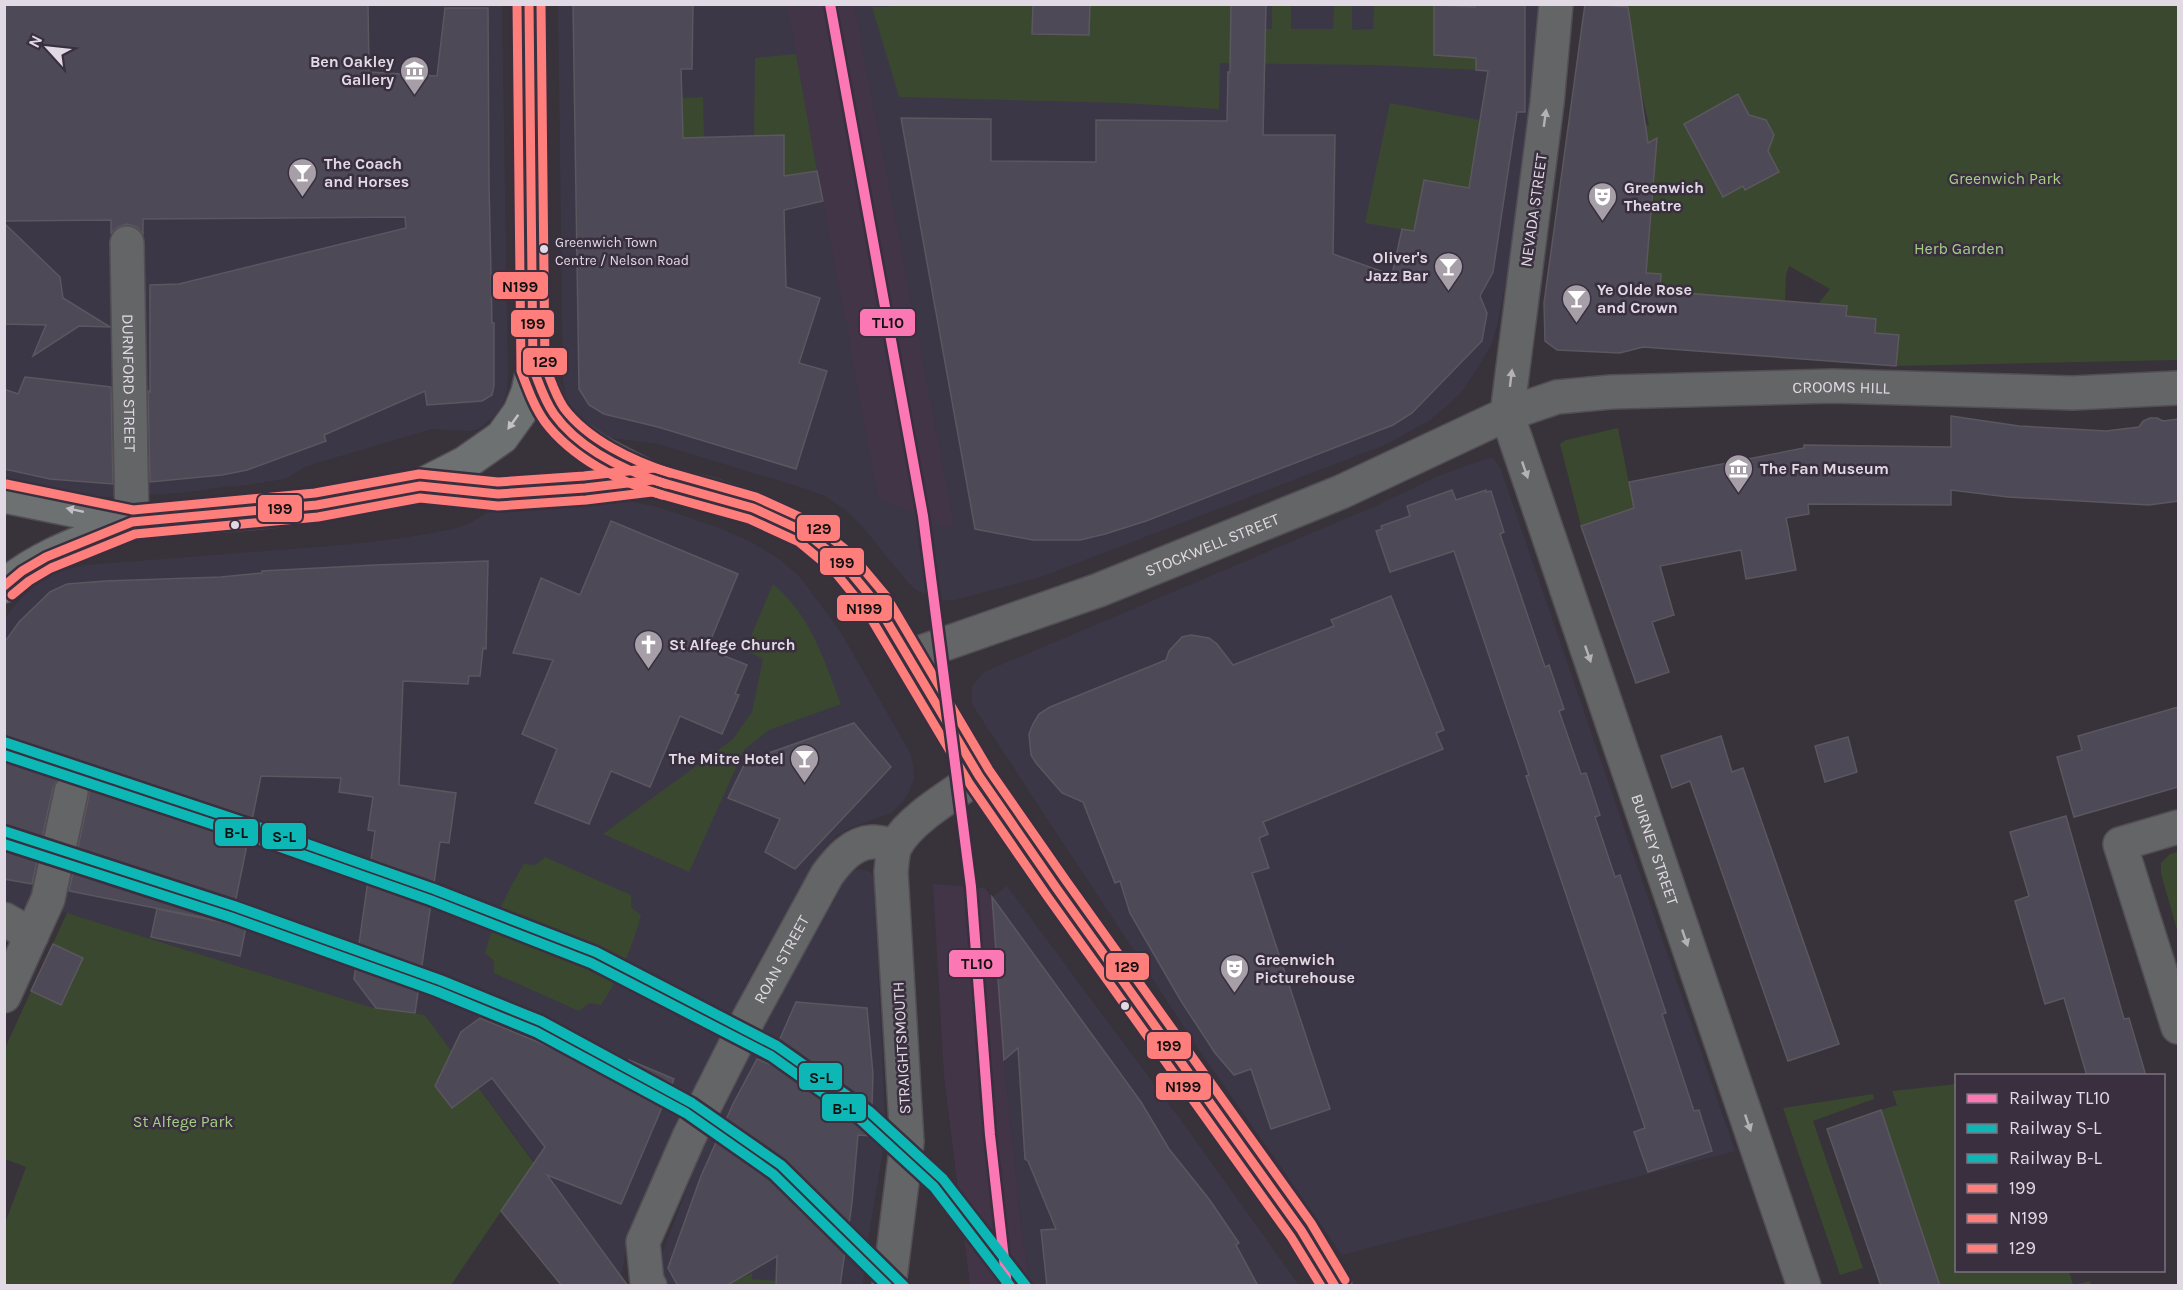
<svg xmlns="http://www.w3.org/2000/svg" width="2183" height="1290" font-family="Karla,sans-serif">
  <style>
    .commercial { fill: #3b3747 }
    .built { fill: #423548 }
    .green { fill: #3a4830 }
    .building { fill: #4e4956; stroke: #5b575f; stroke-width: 1.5 }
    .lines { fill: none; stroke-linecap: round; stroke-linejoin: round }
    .minor-casing { stroke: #524e54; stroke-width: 36 }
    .major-casing { stroke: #524e54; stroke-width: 36 }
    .minor { stroke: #646567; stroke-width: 33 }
    .major { stroke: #6d7172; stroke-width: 33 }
    .bus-1-casing { stroke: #392f3e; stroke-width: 14 }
    .bus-2-casing { stroke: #392f3e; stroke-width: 14 }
    .bus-3-casing { stroke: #392f3e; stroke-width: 14 }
    .bus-1 { stroke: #fd7e7b; stroke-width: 9 }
    .bus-2 { stroke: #fd7e7b; stroke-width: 9 }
    .bus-3 { stroke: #fd7e7b; stroke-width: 9 }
    .rail-1-casing { stroke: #392f3e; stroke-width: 15 }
    .rail-2-casing { stroke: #392f3e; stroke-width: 15 }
    .rail-3-casing { stroke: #392f3e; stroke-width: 15 }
    .rail-1 { stroke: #fc78b4; stroke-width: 10 }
    .rail-2 { stroke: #0db7b5; stroke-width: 10 }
    .rail-3 { stroke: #0db7b5; stroke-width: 10 }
    .oneway { fill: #b5b1b8 }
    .oneway2 { fill: #c4c0c8 }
    .bus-dot { fill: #e1dae4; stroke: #392f3e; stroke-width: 2 }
    .labels { text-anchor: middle; stroke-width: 5; stroke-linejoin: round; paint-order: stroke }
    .bus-label { font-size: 14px; fill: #e1dae4; stroke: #392f3e; text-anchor: start }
    .poi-label { font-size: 16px; font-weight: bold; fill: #e1dae4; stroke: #392f3e; text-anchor: start }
    .park-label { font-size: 16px; fill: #a3cf85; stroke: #392f3e }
    .street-label { font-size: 16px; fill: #e1dae4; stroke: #392f3e }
    .line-badge { stroke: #392f3e; stroke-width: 2 }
    .pale-badge-label { font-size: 16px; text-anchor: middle; font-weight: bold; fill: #111 }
  </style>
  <rect width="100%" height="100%" fill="#38323a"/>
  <g class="commercial">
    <polygon points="5,5 502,5 508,377 507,390 503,404 495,415 479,429 469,431 432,429 307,466 285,479 234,487 232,486 179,493 107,497 76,495 5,482"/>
    <polygon points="558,5 1539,5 1539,47 1515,236 1497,326 1491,346 1464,389 1449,404 1430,420 1387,444 1041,577 955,600 940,600 926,595 915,589 905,579 866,531 846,510 825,496 803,488 658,444 605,437 580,420 567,403 563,382"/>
    <polygon points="1488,458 1493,459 1500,467 1735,1151 1342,1255 1200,1051 977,712 972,704 972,686 984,672 1378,505 1436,477"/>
    <polygon points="604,500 629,501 658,507 719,528 751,542 779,559 799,576 840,631 909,751 913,763 914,778 909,792 902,803 891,813 850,828 836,836 823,850 810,870 745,986 648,1187 630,1232 621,1275 572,1208 569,1209 425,1015 370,1007 67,913 22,907 5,900 5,618 21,598 44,579 65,570 86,565 343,545 403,538 454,529 468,524 496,508"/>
    <polygon points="858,869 869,871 873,875 874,880 885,1118 883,1150 867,1246 863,1285 667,1285 660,1265 663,1251 701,1152 767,1021 848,875"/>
    <polygon points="1007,886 1185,1126 1299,1285 1030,1285 1021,1226 1004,1060 992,897"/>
  </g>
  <g class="built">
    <polygon points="787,5 854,5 954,525 946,526 878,498"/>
    <polygon points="933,884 985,888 992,897 1004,1060 1021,1226 1030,1285 970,1285 944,1076"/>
  </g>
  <g class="green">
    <polygon points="889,4 1033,5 1032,34 1088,35 1090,5 1231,5 1231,29 1272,29 1272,5 1291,5 1291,29 1333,29 1334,5 1352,5 1352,30 1373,29 1374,5 1476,5 1475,7 1434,5 1434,55 1476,58 1476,70 1373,65 1220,63 1219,109 1123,103 899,97 872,7 889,7"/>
    <polygon points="1637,4 2178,5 2178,360 1896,366 1898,335 1875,333 1876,319 1846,316 1847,306 1818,304 1830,289 1789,266 1786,275 1785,301 1660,291 1661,274 1646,273 1655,170 1628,122 1649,125 1639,82 1628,6"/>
    <polygon points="796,54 817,171 784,176 784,135 754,136 755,58"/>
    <polygon points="703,97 704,137 658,139 659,99"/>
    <polygon points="1390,103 1480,120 1469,188 1423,181 1419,206 1422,233 1365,223"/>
    <polygon points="1618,428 1634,509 1581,526 1560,444 1566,440"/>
    <path d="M 773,584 C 812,617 823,658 841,704 L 769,730 L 744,750 L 689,872 L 603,834 L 732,740 L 752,712 L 763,659 L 745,650 Z"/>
    <polygon points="2178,852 2178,933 2161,874 2161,863 2170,854"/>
    <path d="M 545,857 L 631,895 L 631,907 L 641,915 C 632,948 620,977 601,1005 L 589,1003 L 579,1011 L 494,973 L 494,961 L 485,953 C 494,921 506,892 524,864 L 536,865 Z"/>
    <polygon points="67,913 370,1007 425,1015 534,1163 451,1285 5,1285 4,1226 26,1167 5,1159 5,1048"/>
    <polygon points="1956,1084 1956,1270 2069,1271 2073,1285 2090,1281 2091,1285 1940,1285 1881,1110 1897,1105 1892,1091"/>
    <polygon points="1873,1094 1874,1099 1813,1121 1863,1268 1840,1275 1783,1108"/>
    <polygon points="752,1273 752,1279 777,1281 776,1285 726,1286"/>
  </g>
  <g class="building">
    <polygon points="4,4 368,4 369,72 437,76 445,8 488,8 489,183 492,323 494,323 494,386 492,395 482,401 427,405 425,391 324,435 326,441 247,470 222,475 150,482 148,391 150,392 150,285 179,284 406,228 405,217 143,219 143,234 137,227 127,224 118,227 111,233 111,220 4,221"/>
    <polygon points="573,4 693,4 692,69 681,69 683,138 784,135 784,176 817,171 823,201 784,210 786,287 820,298 799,363 827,371 796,469 658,427 604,414 589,405 579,389"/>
    <polygon points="1033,4 1090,4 1089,35 1032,34"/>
    <polygon points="1231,4 1266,4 1263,135 1335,135 1333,254 1392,275 1402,229 1414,231 1424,180 1469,188 1488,71 1476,70 1476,58 1434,55 1434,5 1475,7 1476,4 1525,4 1525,112 1517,112 1493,272 1480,296 1487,313 1482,341 1412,413 1393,425 1146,521 1105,534 1080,540 1033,540 975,529 901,118 991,119 991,161 1096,162 1096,120 1227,121 1228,72 1230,72"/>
    <polygon points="1585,4 1628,7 1648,143 1657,138 1646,273 1661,274 1660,291 1847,306 1846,316 1876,319 1875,333 1899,335 1896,366 1643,347 1620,353 1557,350 1545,341 1544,303"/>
    <polygon points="1738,94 1749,115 1766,120 1774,135 1768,151 1779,172 1745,190 1743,186 1723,197 1684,124"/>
    <polygon points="4,223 60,277 63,298 110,327 79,326 33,356 46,325 4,324"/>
    <polygon points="25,377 111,387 113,484 50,479 4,469 4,389 18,394"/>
    <polygon points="1951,416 2019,426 2106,431 2139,427 2143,421 2150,418 2157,418 2163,421 2178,419 2178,501 2149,505 2008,497 1951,490 1951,505 1808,504 1809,514 1786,518 1796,570 1746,579 1741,550 1660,566 1674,615 1652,622 1669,672 1636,683 1581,526 1634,508 1629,482 1804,448 1804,445 1951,447"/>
    <polygon points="1452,490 1456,500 1486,490 1486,492 1491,491 1504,532 1500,534 1545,667 1549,665 1564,709 1559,711 1581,774 1586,773 1600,815 1595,817 1615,877 1620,875 1666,1013 1662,1014 1694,1111 1699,1110 1712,1151 1648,1172 1634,1132 1645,1128 1526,776 1529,775 1454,551 1390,572 1376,531 1382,529 1381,526 1410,516 1407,506"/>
    <polygon points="611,521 738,574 707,649 747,665 735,694 739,695 722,734 680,716 650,787 611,771 589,824 535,803 557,749 522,734 553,660 513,653 541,578 580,595"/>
    <polygon points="488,561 486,649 483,648 480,676 469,676 468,684 403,681 399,785 456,793 449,843 440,842 415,1013 376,1008 354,979 375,831 368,830 373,797 339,792 341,778 261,776 231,923 69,891 89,795 89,787 84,779 74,774 65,774 58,779 53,788 32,884 4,879 4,643 19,622 50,592 67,584 105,581 221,577 262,573 262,571 375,565"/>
    <polygon points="1391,596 1444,730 1436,733 1443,749 1263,822 1268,834 1259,838 1269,868 1252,873 1330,1109 1271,1129 1251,1069 1234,1075 1215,1053 1181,1001 1130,913 1120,881 1115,883 1083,802 1062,793 1036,763 1031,755 1029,734 1033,724 1039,714 1050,707 1166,660 1169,651 1182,637 1191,635 1209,638 1217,644 1233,665 1334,626 1331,620"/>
    <polygon points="2178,707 2178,787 2074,817 2057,757 2082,750 2078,736"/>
    <polygon points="854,723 891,767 795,869 765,852 780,819 728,798 746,761"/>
    <polygon points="1721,736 1732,772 1743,768 1839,1044 1788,1061 1690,781 1672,788 1661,756"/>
    <polygon points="1848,737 1857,772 1825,782 1815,746"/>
    <polygon points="2066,816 2124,1019 2129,1018 2146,1076 2087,1076 2064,998 2045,1004 2015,901 2029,896 2010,832"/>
    <polygon points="992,897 1141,1102 1169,1149 1209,1199 1239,1243 1236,1245 1258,1286 1047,1286 1041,1230 1056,1229 1028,1161 1025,1159 1018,1048 1004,1060"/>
    <polygon points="157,909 246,927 240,956 151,937"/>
    <polygon points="53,944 83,958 61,1005 31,991"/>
    <polygon points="796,1002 867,1008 873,1074 871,1136 858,1135 852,1203 840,1286 776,1286 777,1256 726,1286 678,1286 668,1268 701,1176 733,1104 757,1059 769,1064"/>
    <polygon points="480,1018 622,1077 629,1060 674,1079 621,1204 547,1175 628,1286 562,1286 501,1211 545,1147 492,1078 452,1108 435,1086 461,1032"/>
    <polygon points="1881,1110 1940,1286 1881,1286 1827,1129"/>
  </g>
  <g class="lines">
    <defs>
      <g id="minor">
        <path id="s1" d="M 1556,4 L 1547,103 L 1507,414 L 1804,1286"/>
        <path id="s2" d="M 127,243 L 132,522"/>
        <path id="s3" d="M 910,656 L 1099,590 L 1341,492 L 1507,414 L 1557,397 L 1611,392 L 1833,386 L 2073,393 L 2178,388"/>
        <polyline points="2178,827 2120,844 2178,1027"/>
        <polyline points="4,919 32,935"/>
        <polyline points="4,996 48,899 71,792"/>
        <path id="s4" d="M 650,1286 L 647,1282 L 643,1242 L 689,1137 L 750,1016 L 827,875 C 838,860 852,843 872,842 C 879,841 888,845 895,846"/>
        <path d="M 889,1286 L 907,1142 L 891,872 C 892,864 892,852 896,845 C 911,818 954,794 979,776"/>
      </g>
      <g id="major">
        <polyline points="533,368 553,413 571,433 597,451 653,480 710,495 753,508 805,532 842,562 876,603 979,776 1057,889 1301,1230 1335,1286"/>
        <polyline points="420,486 498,494 585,488 653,480"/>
        <polyline points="4,496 132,522 257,512 317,505 420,486 465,463 502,437 520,412 528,392 533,368 529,4"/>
        <path d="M 4,586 C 41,554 88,540 132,522"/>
      </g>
    </defs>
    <use href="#minor" class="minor-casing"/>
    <use href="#major" class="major-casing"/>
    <use href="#minor" class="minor"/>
    <use href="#major" class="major"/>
    <defs>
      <g id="bus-1">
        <path d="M 529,4 L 533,368 C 539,383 544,400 554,414 C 579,449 626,471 666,484"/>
        <polyline points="4,586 22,571 46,557 132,522 317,505 420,486 498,494 585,488 653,480 753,508 805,532 842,562 876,603 979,776 1057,889 1301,1230 1335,1286"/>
      </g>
      <g id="bus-2">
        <path d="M 517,4 L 521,371 C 528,389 534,407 545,422 C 572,458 620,482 662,495"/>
        <polyline points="12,595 29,581 51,568 135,534 318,517 420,498 498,506 586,500 652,492 749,519 799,542 834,571 866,610 969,783 1047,896 1291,1237 1321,1286"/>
      </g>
      <g id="bus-3">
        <path d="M 541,4 L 545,366 C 551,380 555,395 564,408 C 588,440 633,461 670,473"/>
        <polyline points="6,484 133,510 315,493 419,474 498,482 584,476 654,468 756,497 811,522 850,553 886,596 989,770 1067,882 1311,1223 1345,1280"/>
      </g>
    </defs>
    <use href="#bus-1" class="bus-1-casing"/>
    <use href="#bus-2" class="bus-2-casing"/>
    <use href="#bus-3" class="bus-3-casing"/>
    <use href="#bus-1" class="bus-1"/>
    <use href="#bus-2" class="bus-2"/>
    <use href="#bus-3" class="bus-3"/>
    <defs>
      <polyline id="rail-1" points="830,4 923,516 971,887 990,1135 1007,1286"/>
      <g id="rail-2">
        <polyline points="4,742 270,831 434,889 596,952 777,1046 869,1111 943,1179 1026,1286"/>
        <polyline points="4,831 234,906 440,980 541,1021 692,1103 781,1165 904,1286"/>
      </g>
      <g id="rail-3">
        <polyline points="4,755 266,842 430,900 591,963 771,1056 861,1120 934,1187 1010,1286"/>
        <polyline points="4,844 230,917 436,991 536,1032 686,1113 773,1174 887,1286"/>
      </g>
    </defs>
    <use href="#rail-1" class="rail-1-casing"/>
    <use href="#rail-2" class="rail-2-casing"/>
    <use href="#rail-3" class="rail-3-casing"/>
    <use href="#rail-1" class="rail-1"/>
    <use href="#rail-2" class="rail-2"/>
    <use href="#rail-3" class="rail-3"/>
  </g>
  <defs><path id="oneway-solid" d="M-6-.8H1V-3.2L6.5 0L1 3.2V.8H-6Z" transform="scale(1.5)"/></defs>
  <g class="oneway">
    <use href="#oneway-solid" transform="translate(1545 118) rotate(-82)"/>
    <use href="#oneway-solid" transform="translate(1511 378) rotate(-83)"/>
    <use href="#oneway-solid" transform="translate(1525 470) rotate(71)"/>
    <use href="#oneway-solid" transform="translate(1588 654) rotate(71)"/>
    <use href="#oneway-solid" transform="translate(1685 938) rotate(71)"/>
    <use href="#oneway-solid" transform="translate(1748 1123) rotate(71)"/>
  </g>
  <g class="oneway2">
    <use href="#oneway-solid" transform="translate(513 422) rotate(126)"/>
    <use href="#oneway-solid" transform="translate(75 510) rotate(-168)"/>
  </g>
  <defs>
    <symbol id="museum-pin" viewBox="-11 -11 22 30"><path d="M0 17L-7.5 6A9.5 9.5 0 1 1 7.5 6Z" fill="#a69fa8" stroke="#392f3e"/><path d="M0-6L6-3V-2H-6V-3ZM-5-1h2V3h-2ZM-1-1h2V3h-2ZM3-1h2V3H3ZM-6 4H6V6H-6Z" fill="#fff"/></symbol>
    <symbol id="bar-pin" viewBox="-11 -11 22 30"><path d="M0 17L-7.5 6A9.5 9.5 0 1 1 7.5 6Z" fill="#a69fa8" stroke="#392f3e"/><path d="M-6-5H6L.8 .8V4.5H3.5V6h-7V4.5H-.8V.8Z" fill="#fff"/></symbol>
    <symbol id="theatre-pin" viewBox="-11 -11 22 30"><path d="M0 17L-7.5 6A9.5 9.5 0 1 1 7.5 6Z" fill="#a69fa8" stroke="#392f3e"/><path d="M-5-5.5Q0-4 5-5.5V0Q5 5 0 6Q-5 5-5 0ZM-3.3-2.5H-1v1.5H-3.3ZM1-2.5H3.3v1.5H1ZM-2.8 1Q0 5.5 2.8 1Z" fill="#fff"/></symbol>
    <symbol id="church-pin" viewBox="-11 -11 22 30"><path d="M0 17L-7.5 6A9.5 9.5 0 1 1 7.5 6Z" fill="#a69fa8" stroke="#392f3e"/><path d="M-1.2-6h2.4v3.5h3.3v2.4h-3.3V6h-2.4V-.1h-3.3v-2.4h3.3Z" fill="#fff"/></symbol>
  </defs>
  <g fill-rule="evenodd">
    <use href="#museum-pin" x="398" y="54" width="33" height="45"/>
    <use href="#bar-pin" x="286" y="156" width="33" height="45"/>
    <use href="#theatre-pin" x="1586" y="180" width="33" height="45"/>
    <use href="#bar-pin" x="1432" y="250" width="33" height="45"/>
    <use href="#bar-pin" x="1560" y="282" width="33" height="45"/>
    <use href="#museum-pin" x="1722" y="452" width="33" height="45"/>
    <use href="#church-pin" x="632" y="628" width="33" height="45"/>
    <use href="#bar-pin" x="788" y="742" width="33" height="45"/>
    <use href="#theatre-pin" x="1218" y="952" width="33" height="45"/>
  </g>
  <g class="bus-dot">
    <circle cx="544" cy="249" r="5"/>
    <circle cx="235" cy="525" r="5"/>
    <circle cx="1125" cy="1006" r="5"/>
  </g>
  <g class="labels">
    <g class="bus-label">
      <text x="555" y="247">Greenwich Town<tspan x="555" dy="18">Centre / Nelson Road</tspan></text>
    </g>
    <g class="poi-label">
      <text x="394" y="67" text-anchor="end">Ben Oakley<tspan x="394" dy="18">Gallery</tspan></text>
      <text x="324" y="169">The Coach<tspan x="324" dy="18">and Horses</tspan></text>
      <text x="1624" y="193">Greenwich<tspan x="1624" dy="18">Theatre</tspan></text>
      <text x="1428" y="263" text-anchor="end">Oliver's<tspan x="1428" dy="18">Jazz Bar</tspan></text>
      <text x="1597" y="295">Ye Olde Rose<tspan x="1597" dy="18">and Crown</tspan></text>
      <text x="1760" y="474">The Fan Museum</text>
      <text x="669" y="650">St Alfege Church</text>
      <text x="784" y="764" text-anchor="end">The Mitre Hotel</text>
      <text x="1255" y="965">Greenwich<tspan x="1255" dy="18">Picturehouse</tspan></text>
    </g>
    <g class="park-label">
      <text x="2005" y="184">Greenwich Park</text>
      <text x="1959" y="254">Herb Garden</text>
      <text x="183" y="1127">St Alfege Park</text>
    </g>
    <g class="street-label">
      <text transform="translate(1533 210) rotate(-82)" y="6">NEVADA STREET</text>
      <text dy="6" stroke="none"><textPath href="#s2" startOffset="140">DURNFORD STREET</textPath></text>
      <text dy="6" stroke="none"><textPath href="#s3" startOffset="982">CROOMS HILL</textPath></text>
      <text dy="6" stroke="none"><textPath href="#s3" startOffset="322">STOCKWELL STREET</textPath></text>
      <text dy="6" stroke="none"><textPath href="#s1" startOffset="873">BURNEY STREET</textPath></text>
      <text dy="6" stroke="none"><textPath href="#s4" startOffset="360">ROAN STREET</textPath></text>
      <text transform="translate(901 1048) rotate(-93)" y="6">STRAIGHTSMOUTH</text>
    </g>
  </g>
  <g class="line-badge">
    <rect x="492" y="271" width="57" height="29" rx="6" fill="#fd7e7b"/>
    <rect x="859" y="308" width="57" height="29" rx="6" fill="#fc78b4"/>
    <rect x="510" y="309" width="45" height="29" rx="6" fill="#fd7e7b"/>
    <rect x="522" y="347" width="46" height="29" rx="6" fill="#fd7e7b"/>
    <rect x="257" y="494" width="46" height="29" rx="6" fill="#fd7e7b"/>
    <rect x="796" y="514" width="45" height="28" rx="6" fill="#fd7e7b"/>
    <rect x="819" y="547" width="46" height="29" rx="6" fill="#fd7e7b"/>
    <rect x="836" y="594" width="57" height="28" rx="6" fill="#fd7e7b"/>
    <rect x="214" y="818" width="45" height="29" rx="6" fill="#0db7b5"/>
    <rect x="261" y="822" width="46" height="28" rx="6" fill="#0db7b5"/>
    <rect x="948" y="949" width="57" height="29" rx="6" fill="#fc78b4"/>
    <rect x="1105" y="952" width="45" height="29" rx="6" fill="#fd7e7b"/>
    <rect x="1146" y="1031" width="46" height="29" rx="6" fill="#fd7e7b"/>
    <rect x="798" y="1062" width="45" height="29" rx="6" fill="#0db7b5"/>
    <rect x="1155" y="1072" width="57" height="29" rx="6" fill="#fd7e7b"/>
    <rect x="821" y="1093" width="46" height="29" rx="6" fill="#0db7b5"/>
  </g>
  <g class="pale-badge-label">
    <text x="520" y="292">N199</text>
    <text x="888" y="328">TL10</text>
    <text x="533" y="329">199</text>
    <text x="545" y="367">129</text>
    <text x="280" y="514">199</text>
    <text x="819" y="534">129</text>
    <text x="842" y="568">199</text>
    <text x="864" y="614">N199</text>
    <text x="236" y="838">B-L</text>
    <text x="284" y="842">S-L</text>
    <text x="977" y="969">TL10</text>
    <text x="1127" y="972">129</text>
    <text x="1169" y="1051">199</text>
    <text x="821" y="1083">S-L</text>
    <text x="1183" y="1092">N199</text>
    <text x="844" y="1114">B-L</text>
  </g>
  <rect width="2183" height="1290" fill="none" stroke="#e1dae4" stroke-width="12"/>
  <rect x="1955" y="1074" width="210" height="198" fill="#392f3e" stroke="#7c7380" stroke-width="1.5"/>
  <rect x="1967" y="1094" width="30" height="9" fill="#fc78b4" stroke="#7c7380" stroke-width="1.5"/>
  <text x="2009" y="1104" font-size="18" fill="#e1dae4">Railway TL10</text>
  <rect x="1967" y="1124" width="30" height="9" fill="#0db7b5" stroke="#7c7380" stroke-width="1.5"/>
  <text x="2009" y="1134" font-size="18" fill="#e1dae4">Railway S-L</text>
  <rect x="1967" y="1154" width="30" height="9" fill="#0db7b5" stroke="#7c7380" stroke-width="1.5"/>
  <text x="2009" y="1164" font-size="18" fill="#e1dae4">Railway B-L</text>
  <rect x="1967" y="1184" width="30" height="9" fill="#fd7e7b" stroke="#7c7380" stroke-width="1.5"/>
  <text x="2009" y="1194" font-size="18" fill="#e1dae4">199</text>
  <rect x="1967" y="1214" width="30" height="9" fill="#fd7e7b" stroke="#7c7380" stroke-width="1.5"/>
  <text x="2009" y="1224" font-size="18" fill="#e1dae4">N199</text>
  <rect x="1967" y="1244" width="30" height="9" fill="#fd7e7b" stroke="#7c7380" stroke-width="1.5"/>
  <text x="2009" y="1254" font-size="18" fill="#e1dae4">129</text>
  <g transform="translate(48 48) rotate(297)" stroke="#392f3e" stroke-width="4.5" paint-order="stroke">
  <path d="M0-4.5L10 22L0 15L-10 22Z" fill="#e1dae4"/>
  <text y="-9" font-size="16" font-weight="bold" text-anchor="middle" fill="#e1dae4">N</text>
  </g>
</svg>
